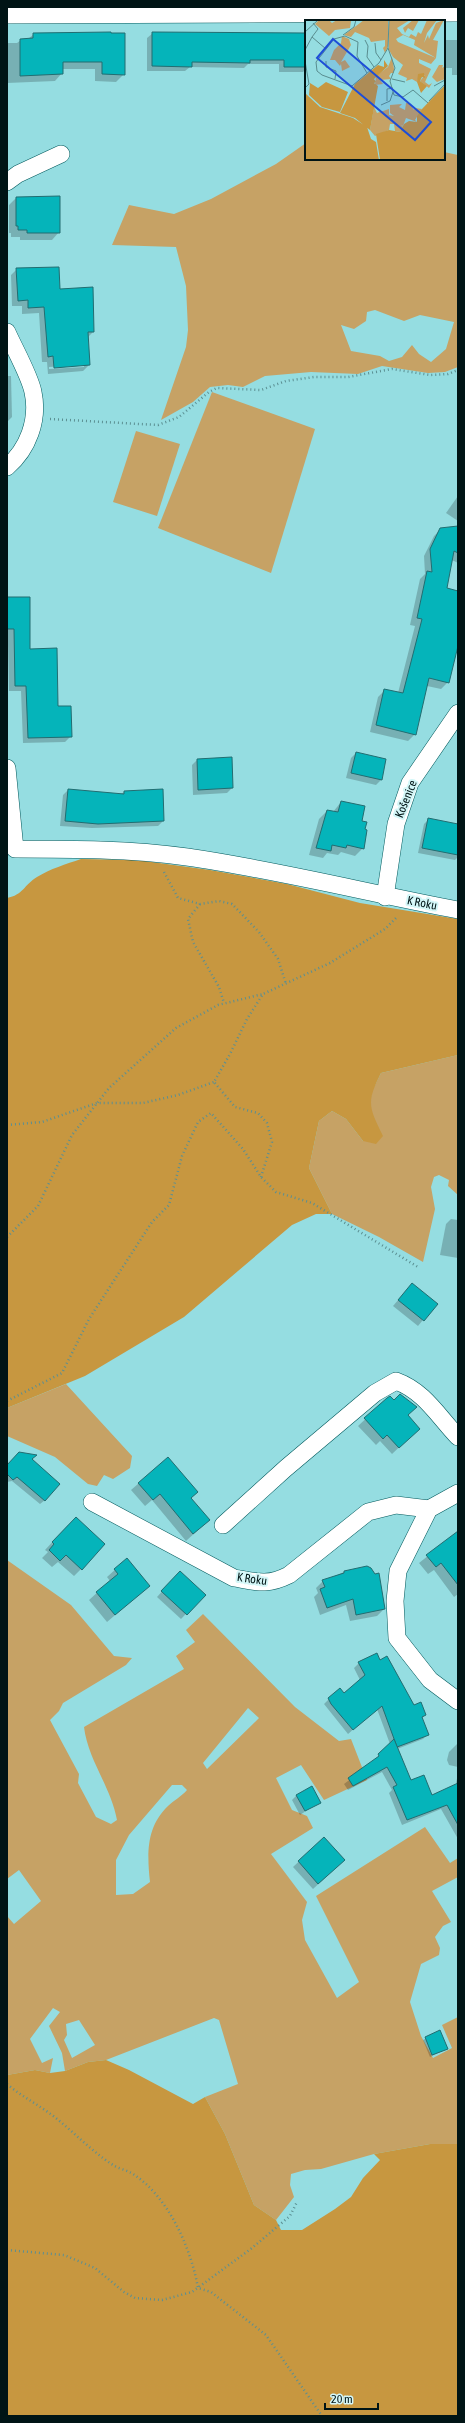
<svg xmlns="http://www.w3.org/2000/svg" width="465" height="2423" font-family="'Asap Condensed',sans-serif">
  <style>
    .green { fill: #c6a265; fill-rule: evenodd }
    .forest { fill: #c79740 }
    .shadow { fill: #0003; fill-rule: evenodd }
    .building { fill: #05b4ba; stroke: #226d71 }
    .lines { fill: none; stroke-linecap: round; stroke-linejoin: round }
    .minor-casing { stroke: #00595c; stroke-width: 18 }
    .path { stroke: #5b8f92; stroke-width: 2.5; stroke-dasharray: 1 3; stroke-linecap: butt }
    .minor { stroke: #fff; stroke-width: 17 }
    .labels { text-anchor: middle; stroke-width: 4; stroke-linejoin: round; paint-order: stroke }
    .street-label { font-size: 12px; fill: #001415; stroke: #d4f7f8 }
    .inset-road { fill: none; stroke: #598d8f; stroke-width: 1 }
    .view { fill: #1d4ed8; fill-opacity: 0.15; stroke: #1d4ed8; stroke-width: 2 }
    .inset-edge { fill: none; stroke: #001415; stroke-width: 2 }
  </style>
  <rect width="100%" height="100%" fill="#95dde1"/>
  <g class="green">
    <path d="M 306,143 L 306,159 L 444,159 L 444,152 L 458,155 L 458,367 L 445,372 L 428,373 L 382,366 L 358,374 L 311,372 L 265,376 L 243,387 L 228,385 L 210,387 L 193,402 L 161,420 L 186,347 L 188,330 L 186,286 L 176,247 L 112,245 L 129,205 L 174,214 L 211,199 L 276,164 ZM 375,310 L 404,321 L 420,315 L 454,322 L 446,349 L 431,362 L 419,354 L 412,345 L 402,357 L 389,361 L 380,356 L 351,351 L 341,325 L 354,329 L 366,321 L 367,312 Z"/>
    <polygon points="212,392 315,429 271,573 158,528"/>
    <polygon points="136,431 180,444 157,516 113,502"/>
    <polygon points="458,1055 458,1195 448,1186 449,1180 439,1175 434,1177 431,1187 435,1209 423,1262 379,1237 332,1214 309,1168 319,1121 332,1111 346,1119 363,1141 372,1091 381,1073"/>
    <polygon points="66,1384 132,1456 130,1468 113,1479 104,1475 97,1486 88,1484 55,1457 7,1436 7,1408"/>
    <path d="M 7,1560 L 71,1605 L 114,1656 L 132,1658 L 126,1665 L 63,1703 L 59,1711 L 50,1720 L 79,1774 L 78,1783 L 96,1817 L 111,1824 L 117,1820 C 111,1787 88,1760 84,1727 L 184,1669 L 176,1656 L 195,1642 L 186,1630 L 203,1614 L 295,1707 L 339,1741 L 351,1739 L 367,1780 L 324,1800 L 301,1765 L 276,1778 L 292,1810 L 307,1816 L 313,1828 L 271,1854 L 307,1902 L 302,1920 L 305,1940 L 337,1998 L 359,1982 L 316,1896 L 425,1827 L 450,1863 L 458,1858 L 458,1877 L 432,1891 L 451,1922 L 443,1926 L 435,1937 L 440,1948 L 439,1955 L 421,1964 L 410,2002 L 421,2036 L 433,2058 L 452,2048 L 442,2025 L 458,2017 L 458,2144 L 430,2144 L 374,2154 L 321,2169 L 305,2170 L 291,2174 L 290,2185 L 294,2197 L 276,2220 L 254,2205 L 225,2134 L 205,2097 L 238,2084 L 219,2020 L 214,2018 L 106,2060 L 88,2062 L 65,2071 L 62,2053 L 49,2026 L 60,2012 L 53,2008 L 30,2039 L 42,2063 L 53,2058 L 50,2073 L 35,2070 L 7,2075 L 7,1916 L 14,1924 L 41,1901 L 19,1870 L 7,1879 ZM 248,1708 L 259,1718 L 207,1769 L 203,1763 ZM 172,1785 L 182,1785 L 187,1790 C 181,1797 174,1800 168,1806 C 146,1827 147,1854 150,1882 L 133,1894 L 116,1895 L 116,1860 L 129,1835 ZM 79,2020 L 95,2045 L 72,2058 L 64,2040 L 67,2035 L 66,2024 Z"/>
  </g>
  <g class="forest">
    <path d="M 81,859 L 137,860 L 210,870 L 287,884 L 360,903 L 458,919 L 458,1055 L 381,1073 C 366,1103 369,1107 383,1136 L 376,1144 L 363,1141 L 346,1119 L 332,1111 L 319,1121 L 309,1168 L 332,1214 L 316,1214 L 292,1225 L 184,1317 L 85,1376 L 7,1408 L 7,898 C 23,895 24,885 37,877 C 50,869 66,864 81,859 Z"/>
    <polygon points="106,2060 129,2070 193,2104 205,2097 225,2134 254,2205 276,2220 281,2230 302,2230 335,2209 351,2197 363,2178 380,2160 374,2154 430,2144 458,2144 458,2416 7,2416 7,2075 35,2070 50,2073 65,2071 88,2062"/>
  </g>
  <g class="shadow">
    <polygon points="153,33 306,34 306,69 303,72 279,72 279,64 248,64 244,68 190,67 185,71 147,71 147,38"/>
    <polygon points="34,34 124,34 124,74 116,82 95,81 95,69 62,69 62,73 55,81 7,83 7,43 17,43 21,40 28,39"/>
    <polygon points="444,40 458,40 458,79 457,75 452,75 452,68 444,68"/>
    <polygon points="16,198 59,232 52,240 20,240 20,237 11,237 11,233 9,233 9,205"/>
    <path d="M 17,269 L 93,332 L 87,338 L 89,365 L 83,371 L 48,374 L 47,362 L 42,362 L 39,313 L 22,314 L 22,306 L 12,306 L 11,275 ZM 84,365 L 84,367 L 49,369 L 49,367 Z"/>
    <polygon points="7,376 11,376 12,417 7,422"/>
    <polygon points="458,496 458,521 446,513"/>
    <polygon points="458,527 458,563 452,560 446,589 458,592 458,642 448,682 441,689 427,686 415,734 408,741 370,732 378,697 385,690 398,693 415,626 410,625 420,579 425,574 424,556 434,536 441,529"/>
    <polygon points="7,598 29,650 71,736 65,742 23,743 21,691 9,691"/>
    <polygon points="356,753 385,760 381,780 376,785 346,778 351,758"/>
    <polygon points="197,760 232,788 227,793 193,795 192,765"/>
    <polygon points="68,790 121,794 124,792 163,821 158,826 92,828 60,826 63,795"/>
    <polygon points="341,802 361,822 364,830 363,848 355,856 341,852 338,855 327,853 323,858 309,855 319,819 327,811 333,812"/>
    <polygon points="429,819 458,825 458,857 455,860 418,853 424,824"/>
    <polygon points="451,1219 458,1220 458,1258 440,1255 446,1224"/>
    <polygon points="412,1284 436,1304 418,1326 393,1306"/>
    <polygon points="388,1398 407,1416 412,1435 392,1454 380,1441 376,1445 358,1426"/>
    <polygon points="168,1458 190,1498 209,1520 186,1541 152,1500 145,1506 131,1490"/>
    <polygon points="31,1460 45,1500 40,1504 12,1481 7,1482 7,1466"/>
    <polygon points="68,1525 81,1569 74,1576 58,1562 52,1567 42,1558 48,1552 45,1550"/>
    <polygon points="458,1532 458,1594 454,1597 434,1570 428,1574 419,1563"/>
    <polygon points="127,1559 141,1593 107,1622 89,1600 110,1581 107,1577"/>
    <polygon points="344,1572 384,1609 377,1616 350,1621 346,1605 320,1615 314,1597 318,1593 316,1588 323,1581"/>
    <polygon points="175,1577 204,1595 181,1619 157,1597"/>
    <polygon points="380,1662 413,1706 425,1715 421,1719 427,1735 423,1739 397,1749 410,1781 432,1796 458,1784 458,1839 441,1809 402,1825 389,1793 392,1790 382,1772 348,1790 344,1784 374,1761 390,1744 377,1709 348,1734 324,1704 329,1699 344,1694 360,1680 354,1668 359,1663"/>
    <polygon points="457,1744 458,1744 458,1767 449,1765 447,1760 449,1752"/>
    <polygon points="458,1774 458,1784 456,1783"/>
    <polygon points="297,1795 319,1802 300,1815 292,1800"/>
    <polygon points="324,1838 339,1865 313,1889 293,1867"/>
    <polygon points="439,2032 446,2049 430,2057 423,2040"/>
  </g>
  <g class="building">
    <polygon points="111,32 111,33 125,33 125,75 102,74 102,62 63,62 63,74 20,76 20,39 33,38 33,33"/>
    <polygon points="152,32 306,33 306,67 284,67 284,60 250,60 250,63 192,62 192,67 152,66"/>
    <polygon points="60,196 60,233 27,233 27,230 18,230 18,226 16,226 16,197"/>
    <polygon points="59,267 60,289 93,287 94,332 88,332 90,365 54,368 53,356 48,357 44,307 28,308 28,300 18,301 16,268"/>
    <polygon points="458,526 458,553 454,551 447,588 458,591 458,646 449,683 429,678 416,735 376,725 384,689 403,693 422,619 417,618 427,571 432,572 430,549 440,528"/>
    <polygon points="7,597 30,597 30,649 57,648 58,706 71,706 72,737 28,738 26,686 15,686 14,629 7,629"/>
    <polygon points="356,752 386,759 382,780 351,773"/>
    <polygon points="232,757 233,788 198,790 197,759"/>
    <polygon points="68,789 124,794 124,791 163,789 164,821 98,824 65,821"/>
    <polygon points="341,801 365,806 362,821 367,822 365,829 367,830 364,849 347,845 346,848 332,845 331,851 316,848 327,810 338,812"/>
    <polygon points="428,818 458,824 458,855 422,848"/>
    <polygon points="412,1283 438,1304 424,1321 398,1300"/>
    <polygon points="400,1394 417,1407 408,1415 420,1429 399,1448 387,1435 383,1439 364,1418 387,1398 390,1396 394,1400"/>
    <polygon points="19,1452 37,1455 32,1459 60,1484 45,1501 17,1477 13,1480 7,1474 7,1465"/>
    <polygon points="168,1457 198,1492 191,1498 210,1520 193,1534 160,1494 153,1500 138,1483"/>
    <polygon points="76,1517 105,1544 82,1570 66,1555 60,1561 49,1550 54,1544 52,1542"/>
    <polygon points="458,1531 458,1585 441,1563 436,1567 426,1555"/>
    <polygon points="127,1558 150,1586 115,1615 96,1592 118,1574 114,1569"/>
    <polygon points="367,1566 371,1568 375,1574 379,1573 385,1609 356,1615 353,1599 327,1608 320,1589 325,1587 322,1580 344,1573 344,1571"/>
    <polygon points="180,1571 206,1595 187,1615 161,1591"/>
    <polygon points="377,1653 380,1660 387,1656 414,1705 421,1702 426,1715 422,1717 429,1735 397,1747 382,1706 353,1730 331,1704 328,1698 340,1688 344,1693 365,1675 358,1662"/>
    <polygon points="394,1739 411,1780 424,1775 432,1795 458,1783 458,1825 447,1805 407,1820 393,1787 397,1785 387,1767 353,1786 348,1778 379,1756 378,1754"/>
    <polygon points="312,1786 321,1803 305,1811 296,1795"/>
    <polygon points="324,1837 345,1860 318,1884 298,1861"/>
    <polygon points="440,2030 448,2049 432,2055 425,2037"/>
  </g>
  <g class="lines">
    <defs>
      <g id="minor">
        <polyline points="7,15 458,13"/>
        <polyline points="7,182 18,174 61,154"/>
        <path d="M 7,332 C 14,348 30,376 33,392 C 39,420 28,449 7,467"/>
        <path d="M 7,768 L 15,849 C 72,849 130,849 187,857 C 278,870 368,893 458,910"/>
        <polyline points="385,897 396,824 410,783 458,713"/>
        <polyline points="458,1493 429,1509 398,1571 395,1601 397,1638 430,1680 458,1701"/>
        <path d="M 92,1502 L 234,1578 C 257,1582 267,1586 289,1575 L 368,1512 L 396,1505 L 429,1509"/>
        <path d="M 223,1525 L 286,1468 L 375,1393 L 396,1381 C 424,1391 438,1416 458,1437"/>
      </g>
    </defs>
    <use href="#minor" class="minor-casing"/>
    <g class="path">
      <polyline points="50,419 158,425 179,417 209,392 217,388 261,390 286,381 314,377 348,377 392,369 430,375 448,374 458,370"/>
      <polyline points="164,872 178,898 200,904 219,901 232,904 259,932 278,959 286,984"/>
      <polyline points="200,904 188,919 193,942 219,987 224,1003"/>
      <polyline points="7,1125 42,1122 97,1103 143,1103 178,1095 214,1082"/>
      <polyline points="261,1177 272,1142 267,1123 258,1113 235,1107 214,1082 230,1054 247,1019 263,994 330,963 385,929 398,916"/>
      <polyline points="7,1237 38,1206 72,1135 109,1088 176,1028 218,1005 263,994"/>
      <polyline points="7,1401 62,1373 89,1319 152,1222 169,1205 182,1156 198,1122 211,1113 243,1149 261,1177 276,1192 312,1203 418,1267"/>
      <path d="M 7,2084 C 21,2096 37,2104 52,2115 C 73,2131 91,2151 113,2165 C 119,2169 127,2170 133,2174 C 168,2196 191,2248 198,2288 L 211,2292 L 266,2335 L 322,2416"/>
      <polyline points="7,2250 64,2255 95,2268 124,2292 135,2298 162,2300 192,2292 252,2248 290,2216 297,2202"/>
    </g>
    <use href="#minor" class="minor"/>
  </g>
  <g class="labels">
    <g class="street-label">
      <text transform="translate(406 799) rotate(-68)" y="4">Košenice</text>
      <text transform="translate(422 903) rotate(11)" y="4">K Roku</text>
      <text transform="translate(252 1579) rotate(8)" y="4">K Roku</text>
    </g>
  </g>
  <g transform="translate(305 20)">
    <rect width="140" height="140" fill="#95dde1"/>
    <path d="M 14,0 L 24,0 L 27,3 L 32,0 L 49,0 L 46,1 L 45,8 L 30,10 L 24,16 L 10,4 ZM 59,0 L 83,0 L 83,26 L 80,33 L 78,28 L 80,26 L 80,20 L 66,22 L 64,18 L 50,12 L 46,17 L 39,15 ZM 84,0 L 105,0 L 92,8 L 97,14 L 104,17 L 106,14 L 111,17 L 113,12 L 116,14 L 122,0 L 132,0 L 122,13 L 119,23 L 123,15 L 124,19 L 131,3 L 139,0 L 128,20 L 133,21 L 131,38 L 126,44 L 114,39 L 114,43 L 126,49 L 120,62 L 124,65 L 127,63 L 124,68 L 115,61 L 120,55 L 114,56 L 112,62 L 107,59 L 101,61 L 102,58 L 93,54 L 98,45 L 88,37 L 84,30 ZM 98,15 L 110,20 L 109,25 L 131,38 L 93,22 L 91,19 ZM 108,0 L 114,0 L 108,11 L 103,8 L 100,13 L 98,8 ZM 37,16 L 44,19 L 46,25 L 36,42 L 40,40 L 45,47 L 37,51 L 36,44 L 35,46 L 30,40 L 25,40 L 29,30 L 36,23 ZM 87,37 L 89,49 L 89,53 L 86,53 L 84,56 L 86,59 L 75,60 L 78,64 L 70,65 L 71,56 L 83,47 ZM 134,45 L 138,45 L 137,48 L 140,46 L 140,59 L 132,62 L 127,57 ZM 101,83 L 104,83 L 109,90 L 110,88 L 117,89 L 110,100 L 112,102 L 101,98 L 98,106 L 96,105 L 98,107 L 95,112 L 90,111 L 89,104 L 85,104 L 84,110 L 70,116 L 65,110 L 69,87 L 72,93 L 84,89 L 84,95 L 89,96 L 85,93 L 85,85 L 97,84 L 94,87 L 104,92 L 100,90 Z" fill="#c6a265" fill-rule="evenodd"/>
    <path d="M 79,40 L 83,46 L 69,59 L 71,62 L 69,63 L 73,66 L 65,110 L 50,98 L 35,93 L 50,64 L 73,45 L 79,47 ZM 119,53 L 120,58 L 117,57 L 115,61 L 122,66 L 116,73 L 112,62 L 113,54 ZM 21,62 L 43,72 L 35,92 L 17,87 L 4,75 L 5,63 L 13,68 ZM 140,65 L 140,140 L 75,140 L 71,114 L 84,110 L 95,112 L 99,104 L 104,101 L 112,102 L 112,96 L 117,89 ZM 1,74 L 15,87 L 48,98 L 62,107 L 66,119 L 71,122 L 74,140 L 0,140 Z" fill="#c79740"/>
    <path class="inset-road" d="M 8,3 L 13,9 L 7,17 L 21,29M 0,12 L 13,0M 38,15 L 49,7 L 51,0M 60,20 L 63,26 L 62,37 L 69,47M 70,23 L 71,33 L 76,40M 83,28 L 84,0M 0,30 L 7,17M 0,41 L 4,64 L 0,68M 21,41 L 21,47 L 31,51 L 30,59M 62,53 L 52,36 L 53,22 L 40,16 L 29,19 L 11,42 L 12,51 L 17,55 L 47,66 L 74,43 L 83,28 L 90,48 L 85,61 L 89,75 L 98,77 L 108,70 L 123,83M 87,59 L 100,62M 129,66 L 140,60M 82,81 L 82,69 L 88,68M 124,81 L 140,64M 76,85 L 85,81 L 88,72"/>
    <path class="view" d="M 28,19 L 126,102 L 110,120 L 12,38 Z"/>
    <rect width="140" height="140" class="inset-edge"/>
  </g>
  <rect width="465" height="2423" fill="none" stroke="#001415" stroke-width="16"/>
  <path d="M325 2403v6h53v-6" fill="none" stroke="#001415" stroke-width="2"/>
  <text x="331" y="2403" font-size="12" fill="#001415" stroke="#d4f7f8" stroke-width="3" paint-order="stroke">20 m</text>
</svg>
